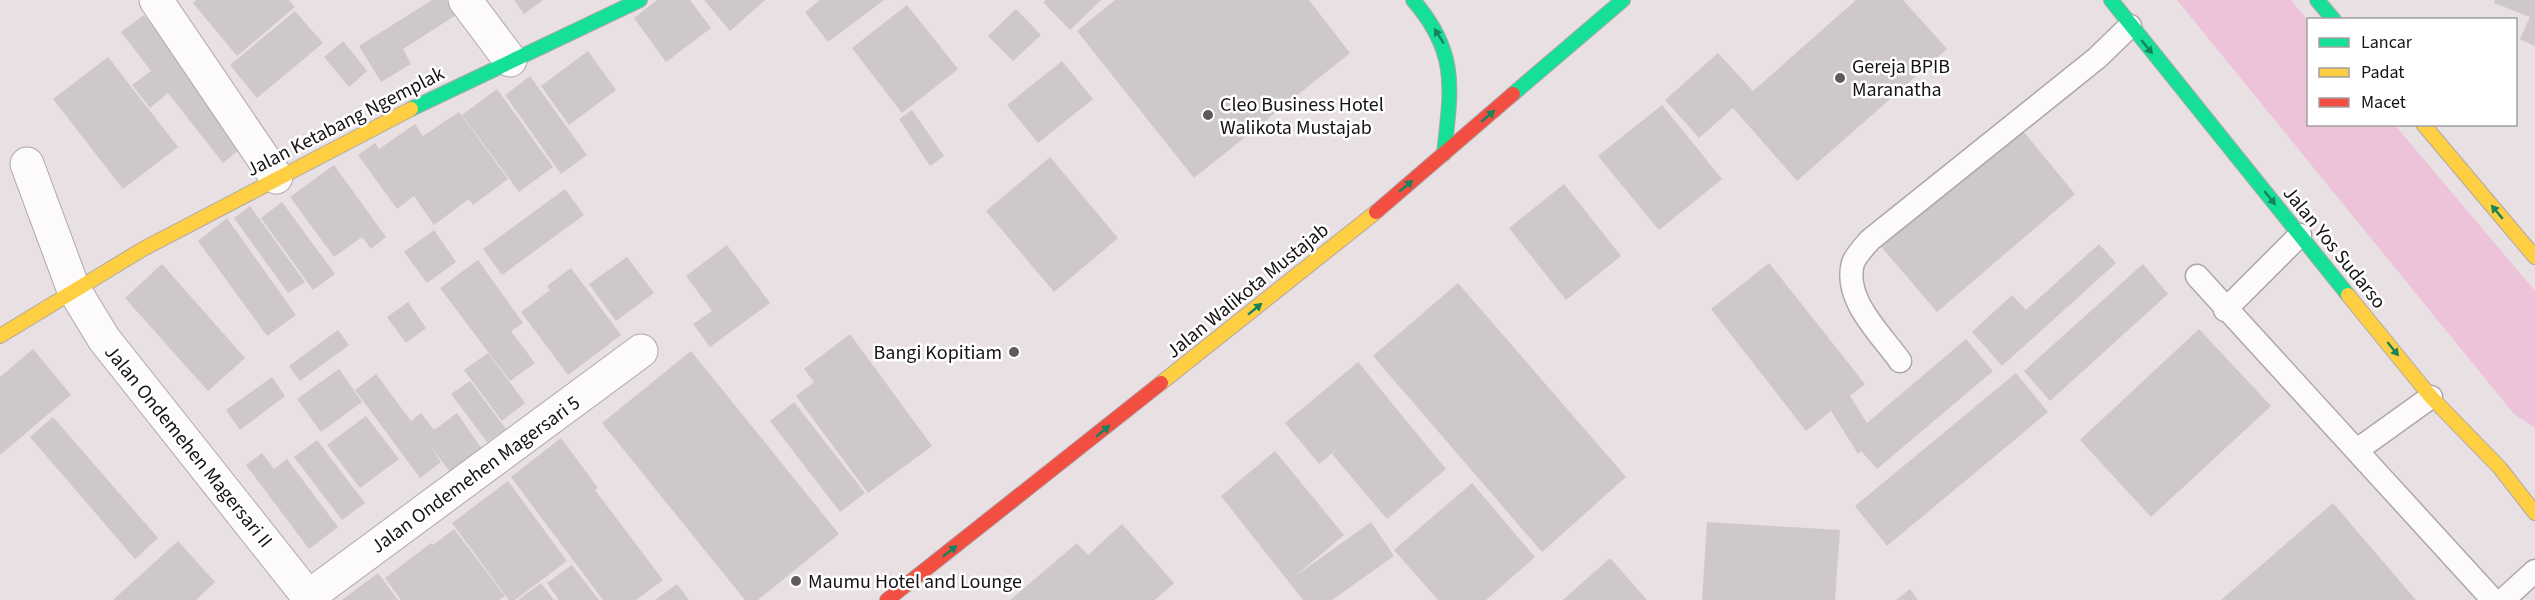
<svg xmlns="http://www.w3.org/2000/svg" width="2535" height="600" font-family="'Source Sans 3',sans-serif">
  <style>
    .green { fill: #ecc3d8 }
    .building { fill: #cec7cb }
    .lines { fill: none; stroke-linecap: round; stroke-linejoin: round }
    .lane-casing { stroke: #aea7aa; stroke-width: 25 }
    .street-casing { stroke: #aea7aa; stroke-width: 35 }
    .fast-casing { stroke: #aea7aa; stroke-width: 16 }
    .slow-casing { stroke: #aea7aa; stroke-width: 16 }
    .jam-casing { stroke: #aea7aa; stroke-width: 16 }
    .lane { stroke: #fcfafb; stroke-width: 22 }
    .street { stroke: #fcfafb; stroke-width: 33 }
    .fast { stroke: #16e098; stroke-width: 14 }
    .slow { stroke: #ffcf43; stroke-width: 14 }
    .jam { stroke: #f24e42; stroke-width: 14 }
    .oneway { fill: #16835d }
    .poi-dot { fill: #605a5d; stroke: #fff; stroke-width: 2 }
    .labels { text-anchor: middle; stroke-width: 5; stroke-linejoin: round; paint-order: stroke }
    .poi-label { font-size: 20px; fill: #171214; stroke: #fff; text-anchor: start }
    .street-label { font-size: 20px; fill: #171214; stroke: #fff }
  </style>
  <rect width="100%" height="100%" fill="#e9e0e4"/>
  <polygon class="green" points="2177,0 2291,0 2308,21 2308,124 2395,125 2535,291 2535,428 2514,414"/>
  <g class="building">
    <polygon points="196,0 289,0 295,7 237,56 193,3"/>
    <polygon points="432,0 446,0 456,15 403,49 411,64 381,82 359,46"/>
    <polygon points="514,0 543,0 524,14"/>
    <polygon points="657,0 690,0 711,28 666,62 634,18"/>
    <polygon points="704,0 765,0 730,31"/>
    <polygon points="820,0 884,0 828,42 805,12"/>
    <polygon points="1046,0 1101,0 1070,30 1043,2"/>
    <polygon points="1115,0 1309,0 1350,53 1194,178 1077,31"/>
    <polygon points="1856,0 1903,0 1947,49 1797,181 1733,108 1699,138 1665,100 1718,53 1753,91"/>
    <polygon points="2495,0 2535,0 2535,46 2520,39 2530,17 2494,3"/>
    <polygon points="907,5 958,69 902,113 852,48"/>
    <polygon points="1016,9 1041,35 1013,61 988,36"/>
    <polygon points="295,11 323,43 257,98 230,65"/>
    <polygon points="144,15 245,145 223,163 168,93 150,108 132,85 151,71 121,32"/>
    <polygon points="343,41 367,71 349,87 324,57"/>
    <polygon points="588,51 616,90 569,125 541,86"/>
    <polygon points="108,57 178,147 123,189 53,99"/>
    <polygon points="1062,61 1093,99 1038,143 1007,105"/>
    <polygon points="530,76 587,155 561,174 505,95"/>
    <polygon points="497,89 553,167 519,192 462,115"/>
    <polygon points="1662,105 1722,179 1659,230 1598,156"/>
    <polygon points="912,110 944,156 930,166 899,119"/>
    <polygon points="459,112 508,179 473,205 469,199 434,225 414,196 397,209 358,155 375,143 379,149 415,124 423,136"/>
    <polygon points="2018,125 2075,194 1937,312 1878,243"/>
    <polygon points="1050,157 1118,238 1054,292 986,211"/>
    <polygon points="334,165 386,237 371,249 362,237 334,257 290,197"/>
    <polygon points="1564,184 1621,256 1566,300 1509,228"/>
    <polygon points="565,189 584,215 502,275 483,249"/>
    <polygon points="282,202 335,274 313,290 261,218"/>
    <polygon points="250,206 305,282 288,293 234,218"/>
    <polygon points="227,218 296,315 267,336 198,241"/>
    <polygon points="434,230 456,262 427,283 404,252"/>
    <polygon points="2099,244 2116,263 2002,366 1972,332 2012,295 2026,310"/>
    <polygon points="727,245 770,303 710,347 693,324 712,311 686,276"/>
    <polygon points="627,257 654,293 616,321 589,284"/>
    <polygon points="478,260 523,323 511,331 535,363 510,381 440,288"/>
    <polygon points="1769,263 1865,384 1850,396 1867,423 1966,339 1993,371 1877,469 1861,451 1858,454 1831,411 1806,431 1711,309"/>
    <polygon points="162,264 245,358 208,391 125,298"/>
    <polygon points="2143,264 2168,294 2050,401 2024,371"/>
    <polygon points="571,268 621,335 568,375 521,312 550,290 547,286"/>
    <polygon points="1458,283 1626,477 1542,552 1373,356"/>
    <polygon points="408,302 426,328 406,343 387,317"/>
    <polygon points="2199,329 2271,406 2151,517 2080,440"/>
    <polygon points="338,330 349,345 300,381 289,366"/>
    <polygon points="850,334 932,446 868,493 796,396 814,382 804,369"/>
    <polygon points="33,349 71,395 0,455 0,377"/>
    <polygon points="691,351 839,534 758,600 745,600 602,423"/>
    <polygon points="488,353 525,403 502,421 464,370"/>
    <polygon points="1358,362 1446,469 1387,519 1332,454 1343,444 1319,464 1285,423"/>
    <polygon points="339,369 362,402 321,432 297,399"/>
    <polygon points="2016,373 2048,412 1887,546 1855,506"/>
    <polygon points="376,374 411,421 421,413 434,430 457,413 482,449 450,472 430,445 441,462 420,478 355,390"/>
    <polygon points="272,377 285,396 240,430 226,410"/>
    <polygon points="470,381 506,429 487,442 451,394"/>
    <polygon points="794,402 865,493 840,512 770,421"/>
    <polygon points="366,416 399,459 360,488 327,445"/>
    <polygon points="53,417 158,538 135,559 30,437"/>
    <polygon points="561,438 598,488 595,490 663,580 636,600 603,600 511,477"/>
    <polygon points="317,440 365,503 342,520 294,457"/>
    <polygon points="1275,451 1344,535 1294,577 1371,522 1394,556 1332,600 1303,600 1221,496"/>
    <polygon points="262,453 274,469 287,459 338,527 309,549 246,465"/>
    <polygon points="508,481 567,561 515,600 509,600 452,523"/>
    <polygon points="1472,483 1535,557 1486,600 1438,600 1394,550"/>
    <polygon points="2333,503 2416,600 2221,600"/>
    <polygon points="1707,522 1840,530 1835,600 1702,600"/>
    <polygon points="1122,524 1174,583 1155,600 1010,600 1077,543 1088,555"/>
    <polygon points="454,529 505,596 499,600 401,600 385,578 431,543 433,545"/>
    <polygon points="178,541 215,582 196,600 113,600"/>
    <polygon points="1610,558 1647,600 1563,600"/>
    <polygon points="572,565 599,600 559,600 547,583"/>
    <polygon points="378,573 398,600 342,600"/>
    <polygon points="541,583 554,600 518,600"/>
    <polygon points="677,584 689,600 655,600"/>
    <polygon points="1910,589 1918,600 1896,600"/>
  </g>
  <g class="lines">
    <defs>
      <g id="lane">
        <polyline points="2197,276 2493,600"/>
        <polyline points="2225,310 2300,235"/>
        <path d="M 1900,361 C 1880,333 1843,299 1853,263 C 1856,255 1864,247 1870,240 L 2097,58 L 2130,26"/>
        <polyline points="2357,450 2431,397"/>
        <polyline points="2503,600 2535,571"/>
      </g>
      <g id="street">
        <polyline points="156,0 276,177"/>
        <polyline points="465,0 510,60"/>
        <polyline points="27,164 73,288 104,339 311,600"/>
        <polyline points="308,597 641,351"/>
      </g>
      <g id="fast">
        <path d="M 1413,0 C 1459,53 1451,89 1444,154"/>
        <polyline points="2111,0 2348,295"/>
        <polyline points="2317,0 2334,20"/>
        <polyline points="1513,94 1623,0"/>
        <polyline points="411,109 640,0"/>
      </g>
      <g id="slow">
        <polyline points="2423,124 2535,257"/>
        <polyline points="2348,295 2431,397 2500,468 2535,513"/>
        <polyline points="0,336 143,249 411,109"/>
        <polyline points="1161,383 1376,212"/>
      </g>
      <g id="jam">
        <polyline points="1376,212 1513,94"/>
        <polyline points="887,600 1161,383"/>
      </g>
    </defs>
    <use href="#lane" class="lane-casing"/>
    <use href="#street" class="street-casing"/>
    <use href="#fast" class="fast-casing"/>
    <use href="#slow" class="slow-casing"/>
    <use href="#jam" class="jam-casing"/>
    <use href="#lane" class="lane"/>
    <use href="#street" class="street"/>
    <use href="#fast" class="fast"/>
    <use href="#slow" class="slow"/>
    <use href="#jam" class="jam"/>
  </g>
  <defs><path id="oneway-solid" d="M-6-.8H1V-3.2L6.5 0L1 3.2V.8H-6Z" transform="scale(1.5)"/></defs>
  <g class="oneway">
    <use href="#oneway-solid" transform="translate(1439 36) rotate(-122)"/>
    <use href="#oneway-solid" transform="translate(2147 47) rotate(51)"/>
    <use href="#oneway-solid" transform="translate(1488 116) rotate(-41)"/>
    <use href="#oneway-solid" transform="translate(1406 186) rotate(-40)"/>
    <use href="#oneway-solid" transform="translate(2270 198) rotate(51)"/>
    <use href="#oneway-solid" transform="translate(2497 212) rotate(-130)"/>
    <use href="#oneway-solid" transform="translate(1255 309) rotate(-39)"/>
    <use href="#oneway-solid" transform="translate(2393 349) rotate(51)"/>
    <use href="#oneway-solid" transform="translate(1103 431) rotate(-39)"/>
    <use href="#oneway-solid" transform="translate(950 551) rotate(-38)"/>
  </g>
  <g class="poi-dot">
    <circle cx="1840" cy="78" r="6"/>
    <circle cx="1208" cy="115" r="6"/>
    <circle cx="1014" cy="352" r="6"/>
    <circle cx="796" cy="581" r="6"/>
  </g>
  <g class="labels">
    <g class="poi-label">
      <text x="1852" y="73">Gereja BPIB<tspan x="1852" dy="23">Maranatha</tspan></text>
      <text x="1220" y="111">Cleo Business Hotel<tspan x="1220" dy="23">Walikota Mustajab</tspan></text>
      <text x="1002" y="359" text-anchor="end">Bangi Kopitiam</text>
      <text x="808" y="588">Maumu Hotel and Lounge</text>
    </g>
    <g class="street-label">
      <text transform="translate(345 121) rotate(-27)" y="7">Jalan Ketabang Ngemplak</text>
      <text transform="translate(2335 247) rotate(51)" y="7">Jalan Yos Sudarso</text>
      <text transform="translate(1247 290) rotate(-39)" y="7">Jalan Walikota Mustajab</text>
      <text transform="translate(189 446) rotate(51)" y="7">Jalan Ondemehen Magersari II</text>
      <text transform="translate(475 474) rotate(-36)" y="7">Jalan Ondemehen Magersari 5</text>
    </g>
  </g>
  <rect x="2307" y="18" width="210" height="108" fill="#ffffff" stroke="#a2a0a1" stroke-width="1.5"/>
  <rect x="2319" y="38" width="30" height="9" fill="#16e098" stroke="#a2a0a1" stroke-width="1.5"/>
  <text x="2361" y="48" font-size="18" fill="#171214">Lancar</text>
  <rect x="2319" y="68" width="30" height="9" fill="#ffcf43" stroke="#a2a0a1" stroke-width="1.5"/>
  <text x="2361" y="78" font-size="18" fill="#171214">Padat</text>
  <rect x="2319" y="98" width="30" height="9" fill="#f24e42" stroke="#a2a0a1" stroke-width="1.5"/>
  <text x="2361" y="108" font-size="18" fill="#171214">Macet</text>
</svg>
